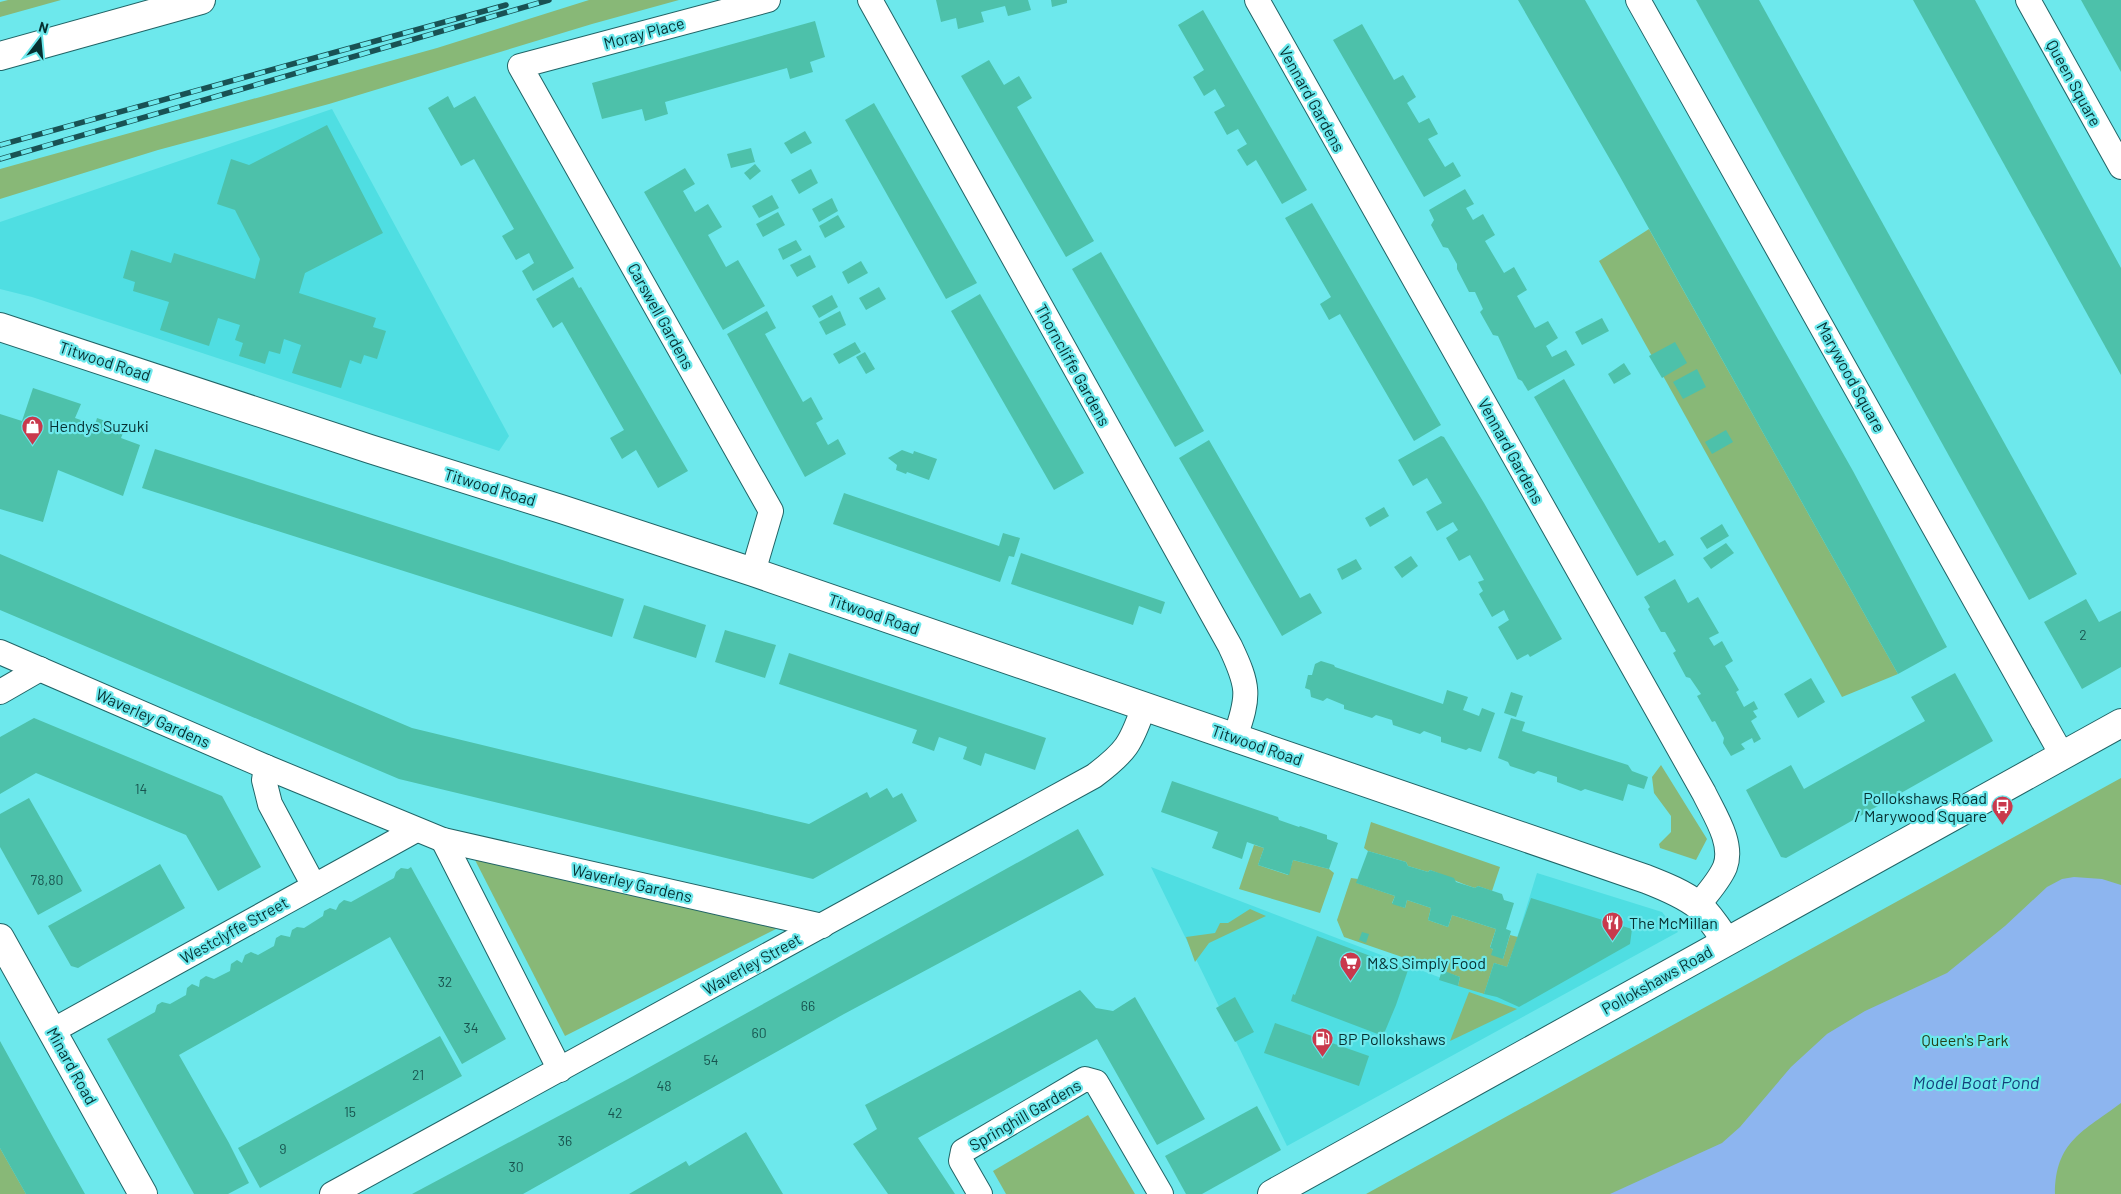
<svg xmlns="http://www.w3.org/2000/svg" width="2121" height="1194" font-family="Barlow,sans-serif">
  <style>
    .built { fill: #4fdee2 }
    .green { fill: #88b877 }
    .water { fill: #8db5ef }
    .building { fill: #4dc1aa }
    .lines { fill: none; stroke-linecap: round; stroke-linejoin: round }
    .minor-casing { stroke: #216466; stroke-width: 26 }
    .tertiary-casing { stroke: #216466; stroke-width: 30 }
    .secondary-casing { stroke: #216466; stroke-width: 30 }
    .primary-casing { stroke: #216466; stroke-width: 30 }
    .minor { stroke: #fff; stroke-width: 24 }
    .tertiary { stroke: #fff; stroke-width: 28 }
    .secondary { stroke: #fff; stroke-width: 28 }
    .primary { stroke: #fff; stroke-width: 28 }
    .rail-casing { stroke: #195254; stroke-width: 5.5 }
    .rail { stroke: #6de8ec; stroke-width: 4; stroke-dasharray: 11; stroke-linecap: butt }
    .labels { text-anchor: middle; stroke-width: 4.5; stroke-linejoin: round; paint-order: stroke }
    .number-label { font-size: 14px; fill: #18544f }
    .street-label { font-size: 16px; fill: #063031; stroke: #6de8ec }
    .poi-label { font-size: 16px; fill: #063031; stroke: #6de8ec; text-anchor: start }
    .park-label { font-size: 16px; fill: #26431a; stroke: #6de8ec }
    .water-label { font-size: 18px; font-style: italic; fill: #143f7b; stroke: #6de8ec }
  </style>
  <rect width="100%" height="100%" fill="#6de8ec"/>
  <g class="built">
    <polygon points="332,109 509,436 499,451 32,297 0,289 0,222"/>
    <polygon points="1151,867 1483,994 1494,963 1508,967 1537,873 1662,912 1678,932 1287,1146"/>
  </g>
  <g class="green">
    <polygon points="8,0 61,0 0,17 0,2"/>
    <polygon points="589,0 679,0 592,24 329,104 158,150 0,199 0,169 437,48"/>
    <polygon points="1649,229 1898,674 1842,697 1599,261"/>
    <polygon points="1661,765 1707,839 1696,860 1660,848 1659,844 1671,832 1671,816 1654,793 1652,777"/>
    <polygon points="2121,778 2121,1194 1366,1194 2034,826"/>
    <path d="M 1371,822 L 1500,867 L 1492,891 L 1478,886 L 1475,888 C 1459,883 1446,876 1430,870 L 1428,872 L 1408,866 L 1406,862 L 1368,851 L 1364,848 Z"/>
    <polygon points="1254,845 1264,848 1258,865 1288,875 1293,860 1329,869 1334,873 1320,913 1239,889"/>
    <polygon points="474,858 778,928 565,1036"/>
    <polygon points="1351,878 1358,879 1357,883 1395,896 1392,903 1405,908 1407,900 1431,908 1428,920 1448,927 1452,915 1496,929 1490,947 1503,959 1510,935 1518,937 1507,967 1494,963 1484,994 1458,986 1460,977 1344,937 1337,920"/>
    <polygon points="1250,909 1266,916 1209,943 1195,962 1186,937 1215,933 1220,923 1228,923"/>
    <polygon points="1469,992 1517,1009 1450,1041"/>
    <polygon points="1088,1115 1135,1194 1006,1194 993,1171"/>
    <polygon points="0,1148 26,1194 0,1194"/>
  </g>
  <path class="water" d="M 2074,877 L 2102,879 L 2121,885 L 2121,1103 C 2084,1131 2055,1141 2055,1194 L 1610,1194 L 1722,1143 L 1740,1127 L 1791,1067 L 1827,1034 L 1865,1011 L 1947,973 L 2005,926 L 2047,887 L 2062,879 Z"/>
  <g class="building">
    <polygon points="936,0 1028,0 1031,10 1008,16 1005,6 981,12 984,22 958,29 956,18 941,22"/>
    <polygon points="1051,0 1067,0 1067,3 1052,7"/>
    <polygon points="1518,0 1585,0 1853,471 1947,647 1898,674 1619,175"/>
    <polygon points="1696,0 1759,0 2077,574 2029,600"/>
    <polygon points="1913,0 1975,0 2121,268 2121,375"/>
    <polygon points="2081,0 2121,0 2121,72"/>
    <polygon points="1203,10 1307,190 1282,204 1256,160 1247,166 1237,150 1247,144 1238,129 1227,135 1214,112 1225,106 1215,89 1204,96 1193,77 1204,70 1178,25"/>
    <polygon points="815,21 825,57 810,62 813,72 790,79 787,68 665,102 668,114 645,121 642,109 602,119 592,83"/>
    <polygon points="1362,24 1394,80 1403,75 1416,97 1407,103 1419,123 1429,118 1438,134 1428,139 1445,167 1453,162 1461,176 1424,197 1333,40"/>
    <polygon points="989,60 1004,85 1019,76 1032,98 1017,107 1094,241 1066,257 961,76"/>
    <polygon points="448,96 454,108 475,96 574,268 533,291 522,271 534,263 529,253 516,260 502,236 514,229 474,159 461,166 428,108"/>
    <polygon points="874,103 977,283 946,299 845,120"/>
    <polygon points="327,125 383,233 305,273 299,293 376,318 373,327 386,331 377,359 364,355 361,364 350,360 341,388 292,373 301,345 284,339 280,354 269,351 265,364 239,356 243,343 235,340 240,325 218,318 209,346 160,330 169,302 133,291 135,282 123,278 131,250 171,263 174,253 255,279 260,259 235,210 217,204 231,159 249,165"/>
    <polygon points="805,131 812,143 791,154 784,143"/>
    <polygon points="751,148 755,162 731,168 727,154"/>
    <polygon points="755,164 761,171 750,180 744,173"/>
    <polygon points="685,168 695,184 683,191 695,212 708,204 722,227 708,235 726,267 738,260 765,306 723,330 644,192"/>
    <polygon points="811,169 818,183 799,194 791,180"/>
    <polygon points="1465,189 1474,204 1466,208 1473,220 1483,214 1495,235 1485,241 1504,273 1514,267 1527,290 1517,296 1535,328 1548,321 1558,338 1546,346 1552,357 1566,350 1575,365 1528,391 1522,381 1518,379 1498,336 1493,335 1480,312 1483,309 1475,292 1469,292 1457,269 1457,264 1448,248 1443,247 1431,225 1434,220 1429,210"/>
    <polygon points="772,195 779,208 759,218 752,206"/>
    <polygon points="832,198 838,211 819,222 812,209"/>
    <polygon points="1312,203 1441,425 1414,441 1340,314 1329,320 1320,304 1331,297 1285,218"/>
    <polygon points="778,212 785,225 763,237 756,224"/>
    <polygon points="838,215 845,227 825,238 819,226"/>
    <polygon points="796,240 802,250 783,260 778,249"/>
    <polygon points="1101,252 1204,431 1175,447 1072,269"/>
    <polygon points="810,255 816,267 797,277 790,265"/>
    <polygon points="861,261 868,273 848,284 842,272"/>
    <polygon points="573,277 579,288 581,287 688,471 658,488 636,450 622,459 610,438 624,430 562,322 553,328 536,299"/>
    <polygon points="879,287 886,299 866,310 859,298"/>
    <polygon points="980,294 1084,473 1054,490 951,311"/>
    <polygon points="832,295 838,307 819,318 812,306"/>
    <polygon points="767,311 776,328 765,334 803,402 811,397 823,419 816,423 828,445 838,439 846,454 805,477 727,334"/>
    <polygon points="840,311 846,325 826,335 819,322"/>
    <polygon points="1602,318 1609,331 1582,345 1575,332"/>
    <polygon points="855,342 861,352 839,364 833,354"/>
    <polygon points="1675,342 1687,363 1662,378 1649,356"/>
    <polygon points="865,352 875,369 866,374 856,357"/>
    <polygon points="1624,363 1631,374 1614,384 1608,374"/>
    <polygon points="1697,369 1706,387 1683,399 1673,382"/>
    <polygon points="1564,379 1659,543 1665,540 1674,555 1637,576 1534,397"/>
    <polygon points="33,388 81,404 75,418 95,425 97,418 125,428 121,438 140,445 123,496 58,470 43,522 0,509 0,414 22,421"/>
    <polygon points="1726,430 1733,442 1712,454 1705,442"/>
    <polygon points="1441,436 1444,437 1484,503 1562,639 1530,657 1528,654 1517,660 1498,627 1509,620 1504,610 1492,617 1479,594 1483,591 1478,582 1484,580 1470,555 1459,561 1446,538 1458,530 1453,522 1437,531 1426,512 1442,503 1427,478 1413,486 1398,460"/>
    <polygon points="1209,440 1300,598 1310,593 1322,613 1282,636 1179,458"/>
    <polygon points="155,449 624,599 612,637 142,488"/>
    <polygon points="902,450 913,454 914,451 937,459 929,480 907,472 906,474 896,470 897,465 888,458"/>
    <polygon points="844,493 999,546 1003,533 1020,538 1014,557 1009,556 1000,582 833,524"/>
    <polygon points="1384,507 1389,516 1370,527 1365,518"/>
    <polygon points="1722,524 1729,536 1707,549 1700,538"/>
    <polygon points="1726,543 1734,553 1711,569 1703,558"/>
    <polygon points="1021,553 1165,602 1161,614 1139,606 1133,625 1011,584"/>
    <polygon points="0,554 412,728 809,824 867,792 870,798 887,788 893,798 902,793 917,821 813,879 399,779 0,610"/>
    <polygon points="1411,556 1418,566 1402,578 1394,567"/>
    <polygon points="1356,559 1362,569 1342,580 1337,569"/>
    <polygon points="1675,579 1688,603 1698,597 1719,633 1709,638 1714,646 1722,641 1733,661 1725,666 1739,690 1736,692 1744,707 1754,701 1758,709 1753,711 1757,717 1751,721 1761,739 1754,743 1752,738 1741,744 1745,749 1731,756 1723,743 1724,738 1715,721 1712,722 1697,696 1701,694 1690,678 1686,677 1673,653 1676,651 1665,632 1661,632 1648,609 1650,607 1644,597"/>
    <polygon points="2086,599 2099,622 2121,611 2121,667 2082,689 2044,622"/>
    <polygon points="644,605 706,625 696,658 633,638"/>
    <polygon points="725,630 776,645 765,678 715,662"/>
    <polygon points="789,653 1046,738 1035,770 985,753 981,766 963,759 967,747 939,737 934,751 912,743 917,730 779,684"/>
    <polygon points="1321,661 1334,665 1335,667 1443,704 1447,690 1468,697 1463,710 1479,716 1482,708 1495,713 1481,752 1469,748 1466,750 1441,742 1441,737 1424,731 1420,734 1393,725 1392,720 1376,715 1372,718 1344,709 1344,705 1327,698 1323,701 1311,697 1310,690 1305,688 1308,675 1312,675 1315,664"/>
    <polygon points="1955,673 1993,741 1786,858 1781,857 1746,790 1791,765 1804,789 1925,721 1911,697"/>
    <polygon points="1811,678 1825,702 1798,718 1784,694"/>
    <polygon points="1511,692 1523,696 1516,717 1504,713"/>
    <polygon points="34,718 222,796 261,867 218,891 186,835 36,773 0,794 0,737"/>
    <polygon points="1511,718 1525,722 1522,731 1628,765 1632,771 1648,777 1644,789 1628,784 1623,801 1585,789 1581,791 1557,782 1557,777 1538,771 1534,774 1510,766 1508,762 1498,758"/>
    <polygon points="1172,781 1278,817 1279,820 1299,827 1300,826 1327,835 1327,839 1338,843 1329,869 1293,860 1289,875 1258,865 1264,848 1247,842 1242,859 1212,848 1218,832 1161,812"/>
    <polygon points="29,798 82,891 38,915 0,847 0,814"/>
    <polygon points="1078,829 1104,875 844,1014 523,1194 412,1194 628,1079"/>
    <polygon points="1368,851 1406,862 1408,866 1428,872 1430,870 1454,878 1456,882 1475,888 1478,886 1502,894 1504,900 1514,903 1506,929 1511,931 1503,959 1491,955 1493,949 1490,948 1496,929 1452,915 1448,927 1428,920 1431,908 1407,900 1405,908 1392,904 1395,896 1356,883"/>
    <polygon points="160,864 185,908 83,965 78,968 71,966 48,926"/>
    <polygon points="411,867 506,1039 462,1064 390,937 179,1055 229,1143 249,1183 228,1194 194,1194 107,1039 155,1012 157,1005 162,1002 170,1004 186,995 187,988 192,984 199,987 200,980 206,976 214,979 230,971 231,964 237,960 242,963 245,955 251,952 258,955 274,946 276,938 281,935 290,937 292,930 297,927 304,928 323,916 324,911 330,908 336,910 339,904 344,900 351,902 394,878 396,872 401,868 408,869"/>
    <polygon points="1531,898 1632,929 1630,944 1519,1007 1497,997 1484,994 1494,963 1507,967"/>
    <polygon points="1362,932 1369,934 1366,943 1359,940"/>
    <polygon points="1317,936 1408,970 1396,1005 1383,1036 1291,1001 1293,994 1295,995"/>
    <polygon points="1442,970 1460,977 1458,986 1439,980"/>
    <polygon points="1080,990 1096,1008 1113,1011 1135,997 1205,1119 1157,1145 1097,1039 918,1138 955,1194 888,1194 853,1144 877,1129 865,1105"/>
    <polygon points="1235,997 1254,1032 1235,1042 1216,1008"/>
    <polygon points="1275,1023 1369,1056 1359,1086 1264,1053"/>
    <polygon points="440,1036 462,1076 260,1188 238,1148"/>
    <polygon points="0,1041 54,1139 85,1194 26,1194 0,1148"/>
    <polygon points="1257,1106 1281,1150 1202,1194 1186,1194 1165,1156"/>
    <polygon points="746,1132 783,1194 629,1194 686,1161 689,1166"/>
  </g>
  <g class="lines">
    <defs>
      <g id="minor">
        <path d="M 870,0 L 1230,646 C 1249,686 1250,695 1235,737"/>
        <path d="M 1257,0 L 1704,793 C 1714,814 1734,843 1725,867 C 1719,881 1707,894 1698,905"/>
        <polyline points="1638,0 2062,755"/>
        <polyline points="2028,0 2121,167"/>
        <polyline points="753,572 771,511 520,66 768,0"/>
        <polyline points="0,652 266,767 443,840 822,926"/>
        <polyline points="0,692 40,669"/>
        <polyline points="266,767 264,780 270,804 314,886"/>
        <polyline points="443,840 560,1070"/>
        <polyline points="52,1031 416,830"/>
        <path d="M 332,1194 L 1094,776 C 1126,752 1131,744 1144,706"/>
        <polyline points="980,1194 961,1161 963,1151 1085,1079 1096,1082 1099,1087 1161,1194"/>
      </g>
      <path id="tertiary" d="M 0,327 L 370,449 L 561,509 L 753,572 L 1646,879 C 1664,886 1684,894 1699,906 C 1710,916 1718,929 1726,941"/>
      <g id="secondary">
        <polyline points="0,56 201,0"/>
        <polyline points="0,938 143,1194"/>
      </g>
      <polyline id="primary" points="1272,1194 2121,723"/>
    </defs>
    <use href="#minor" class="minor-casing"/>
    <use href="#tertiary" class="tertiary-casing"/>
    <use href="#secondary" class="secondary-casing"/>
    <use href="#primary" class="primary-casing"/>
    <use href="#minor" class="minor"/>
    <use href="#tertiary" class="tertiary"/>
    <use href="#secondary" class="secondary"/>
    <use href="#primary" class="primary"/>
    <defs>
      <g id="rail">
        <polyline points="0,145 506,5"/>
        <polyline points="0,159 549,0"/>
      </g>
    </defs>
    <use href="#rail" class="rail-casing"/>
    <use href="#rail" class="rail"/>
  </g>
  <defs>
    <symbol id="shop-pin" viewBox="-11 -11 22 30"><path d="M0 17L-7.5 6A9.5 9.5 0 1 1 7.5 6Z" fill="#c9394c" stroke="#6de8ec"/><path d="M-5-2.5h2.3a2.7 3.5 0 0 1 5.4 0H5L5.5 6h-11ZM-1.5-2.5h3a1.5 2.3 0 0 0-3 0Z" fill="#fff"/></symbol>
    <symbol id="bus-pin" viewBox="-11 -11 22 30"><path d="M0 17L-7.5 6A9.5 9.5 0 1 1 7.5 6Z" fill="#c9394c" stroke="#6de8ec"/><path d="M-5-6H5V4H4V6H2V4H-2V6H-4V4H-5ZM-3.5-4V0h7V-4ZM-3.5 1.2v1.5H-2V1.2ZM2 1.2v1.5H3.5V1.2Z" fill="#fff"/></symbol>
    <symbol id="restaurant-pin" viewBox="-11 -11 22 30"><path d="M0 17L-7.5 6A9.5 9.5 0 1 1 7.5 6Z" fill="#c9394c" stroke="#6de8ec"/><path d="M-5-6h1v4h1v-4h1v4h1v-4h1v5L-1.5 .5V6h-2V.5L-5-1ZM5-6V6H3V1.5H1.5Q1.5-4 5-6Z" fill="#fff"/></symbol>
    <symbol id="supermarket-pin" viewBox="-11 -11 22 30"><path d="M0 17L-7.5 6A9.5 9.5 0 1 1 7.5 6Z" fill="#c9394c" stroke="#6de8ec"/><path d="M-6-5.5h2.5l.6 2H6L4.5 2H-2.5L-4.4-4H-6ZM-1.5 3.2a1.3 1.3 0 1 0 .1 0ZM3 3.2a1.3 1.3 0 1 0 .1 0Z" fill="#fff"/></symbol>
    <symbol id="fuel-pin" viewBox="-11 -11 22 30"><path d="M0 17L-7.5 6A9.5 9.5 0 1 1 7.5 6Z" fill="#c9394c" stroke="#6de8ec"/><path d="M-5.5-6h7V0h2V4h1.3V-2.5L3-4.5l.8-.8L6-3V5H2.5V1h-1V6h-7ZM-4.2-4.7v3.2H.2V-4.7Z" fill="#fff"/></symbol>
  </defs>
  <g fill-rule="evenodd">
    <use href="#shop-pin" x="20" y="414" width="25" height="34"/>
    <use href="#bus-pin" x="1990" y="794" width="25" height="34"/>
    <use href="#restaurant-pin" x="1600" y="910" width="25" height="34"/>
    <use href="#supermarket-pin" x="1338" y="950" width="25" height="34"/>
    <use href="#fuel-pin" x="1310" y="1026" width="25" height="34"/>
  </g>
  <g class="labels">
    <g class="number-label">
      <text x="2083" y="640">2</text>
      <text x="141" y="794">14</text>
      <text x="47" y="885">78,80</text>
      <text x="445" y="987">32</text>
      <text x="808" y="1011">66</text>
      <text x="471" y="1033">34</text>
      <text x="759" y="1038">60</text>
      <text x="711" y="1065">54</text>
      <text x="418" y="1080">21</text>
      <text x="664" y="1091">48</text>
      <text x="350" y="1117">15</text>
      <text x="615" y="1118">42</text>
      <text x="565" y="1146">36</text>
      <text x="283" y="1154">9</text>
      <text x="516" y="1172">30</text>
    </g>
    <g class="street-label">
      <text transform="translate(644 33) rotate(-15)" y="6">Moray Place</text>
      <text transform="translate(2074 83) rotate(61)" y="6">Queen Square</text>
      <text transform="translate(1312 99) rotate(61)" y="6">Vennard Gardens</text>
      <text transform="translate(661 316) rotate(61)" y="6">Carswell Gardens</text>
      <text transform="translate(105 361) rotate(18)" y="6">Titwood Road</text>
      <text transform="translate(1073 365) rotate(61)" y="6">Thorncliffe Gardens</text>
      <text transform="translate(1851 377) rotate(61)" y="6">Marywood Square</text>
      <text transform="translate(1511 451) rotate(61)" y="6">Vennard Gardens</text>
      <text transform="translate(490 487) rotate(17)" y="6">Titwood Road</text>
      <text transform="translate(874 614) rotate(19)" y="6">Titwood Road</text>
      <text transform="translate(153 718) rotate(24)" y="6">Waverley Gardens</text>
      <text transform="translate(1257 745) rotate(19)" y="6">Titwood Road</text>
      <text transform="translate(632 883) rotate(13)" y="6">Waverley Gardens</text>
      <text transform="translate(234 930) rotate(-29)" y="6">Westclyffe Street</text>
      <text transform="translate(752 964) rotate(-29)" y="6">Waverley Street</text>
      <text transform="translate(1657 980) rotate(-29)" y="6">Pollokshaws Road</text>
      <text transform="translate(72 1066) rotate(61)" y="6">Minard Road</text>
      <text transform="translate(1025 1115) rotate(-30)" y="6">Springhill Gardens</text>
    </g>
    <g class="poi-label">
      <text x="49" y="432">Hendys Suzuki</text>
      <text x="1987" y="804" text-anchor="end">Pollokshaws Road<tspan x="1987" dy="18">/ Marywood Square</tspan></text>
      <text x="1629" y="929">The McMillan</text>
      <text x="1367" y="969">M&amp;S Simply Food</text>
      <text x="1338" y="1045">BP Pollokshaws</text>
    </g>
    <g class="park-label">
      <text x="1965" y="1046">Queen's Park</text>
    </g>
    <g class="water-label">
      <text x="1976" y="1089">Model Boat Pond</text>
    </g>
  </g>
  <g transform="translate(40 40) rotate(16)" stroke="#6de8ec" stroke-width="4" paint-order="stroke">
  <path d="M0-4L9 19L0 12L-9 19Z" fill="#063031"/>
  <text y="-8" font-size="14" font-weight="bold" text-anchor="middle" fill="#063031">N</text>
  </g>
</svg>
